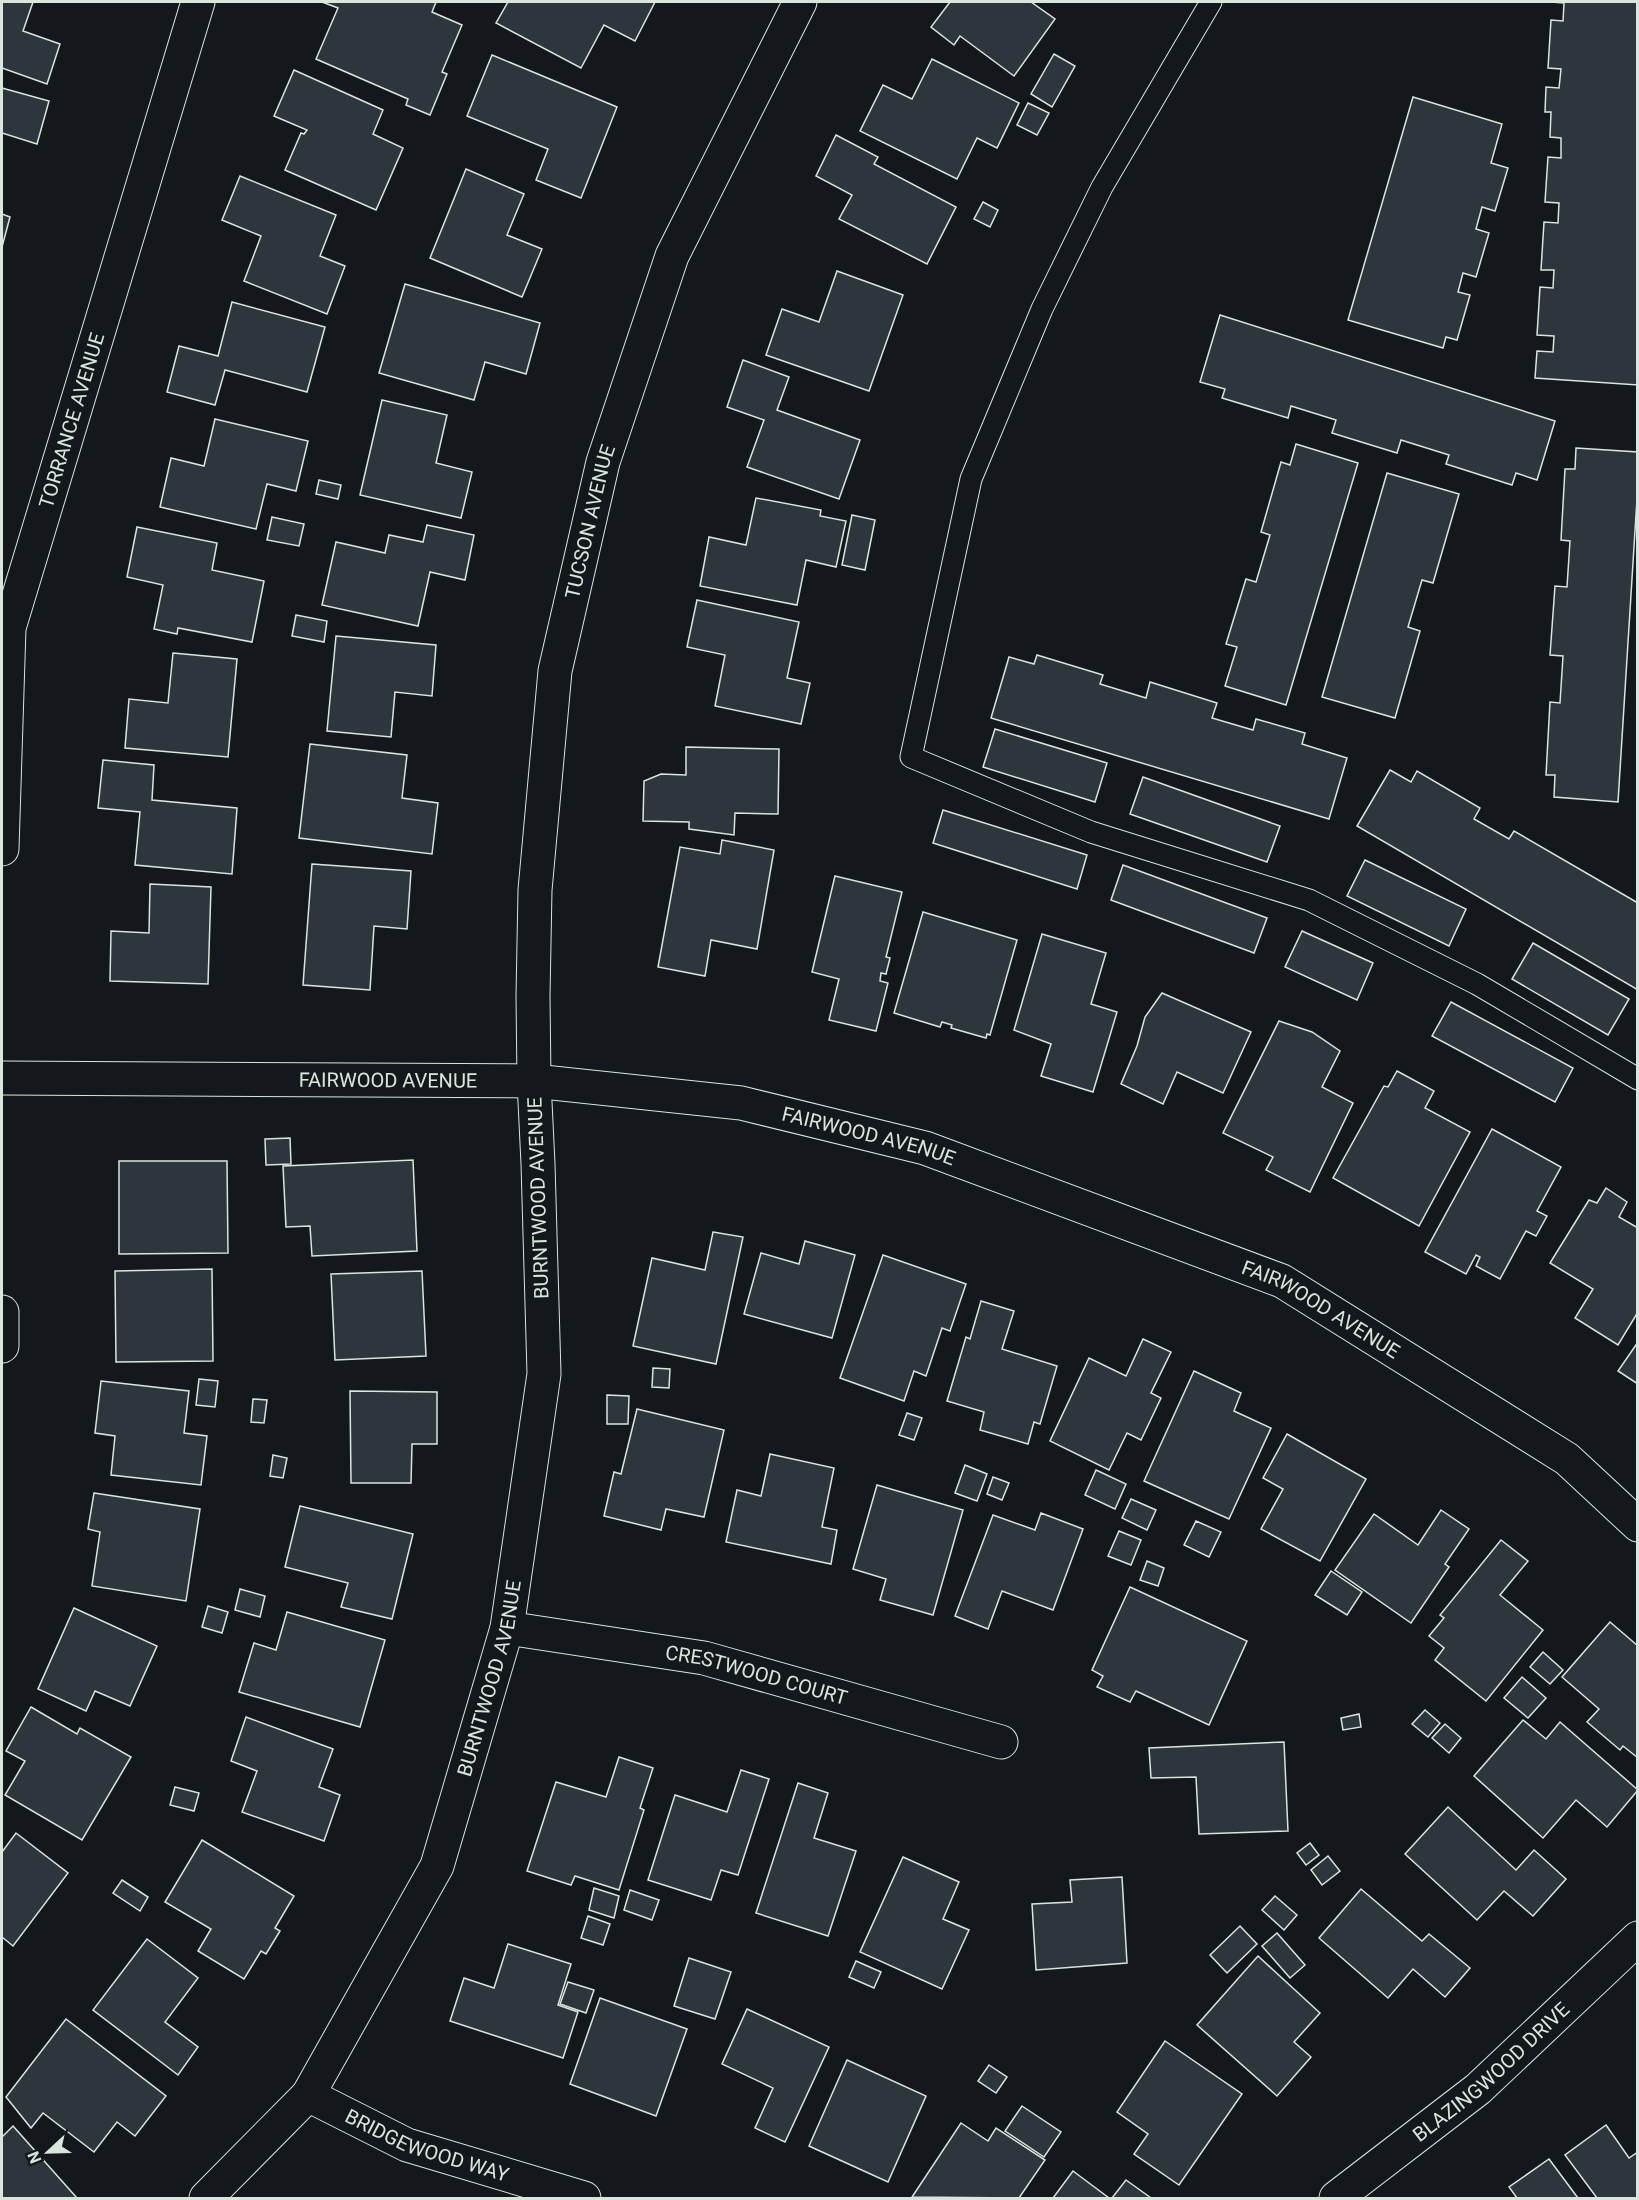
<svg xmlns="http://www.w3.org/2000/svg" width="1639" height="2200" font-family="Roboto,sans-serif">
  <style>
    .building { fill: #2c363c; stroke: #d8e6dc; stroke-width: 1.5 }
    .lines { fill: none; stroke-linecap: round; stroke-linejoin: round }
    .service-casing { stroke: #d8e6dc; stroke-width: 23 }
    .minor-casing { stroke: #d8e6dc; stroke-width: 35 }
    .service { stroke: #14181c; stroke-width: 21 }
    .minor { stroke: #14181c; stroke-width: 33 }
    .labels { text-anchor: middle; stroke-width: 4.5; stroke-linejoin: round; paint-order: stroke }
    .street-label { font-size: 20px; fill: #d8e6dc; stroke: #14181c }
  </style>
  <rect width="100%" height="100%" fill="#14181c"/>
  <g class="building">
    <polygon points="2,2 33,2 23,31 60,44 47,84 2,68"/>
    <polygon points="322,2 436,2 432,12 462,25 442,72 447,74 430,115 406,105 408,99 316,59 338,8"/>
    <polygon points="508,2 655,2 635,41 604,25 581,68 496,23"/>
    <polygon points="950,2 1031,2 1055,19 1014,76 960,36 954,45 931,27"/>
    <polygon points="1551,2 1638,2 1638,385 1535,378 1537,351 1553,352 1554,336 1537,335 1540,287 1553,288 1554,270 1541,270 1544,222 1558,223 1559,203 1545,202 1548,157 1561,158 1561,138 1550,137 1551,112 1545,112 1546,87 1559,88 1561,69 1548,68 1551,20 1563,21 1564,3"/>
    <polygon points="1054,54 1075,66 1052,107 1031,94"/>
    <polygon points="492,55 617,107 581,198 536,180 548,149 467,116"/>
    <polygon points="932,59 1019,103 997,148 977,138 957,179 860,131 883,85 912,99"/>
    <polygon points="294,70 383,110 373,134 403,148 376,210 285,170 301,133 304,134 307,130 274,116"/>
    <polygon points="2,88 49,101 37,144 2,133"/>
    <polygon points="1413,97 1502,124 1491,163 1508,168 1495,211 1482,207 1476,229 1489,233 1476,277 1463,273 1458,292 1470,295 1457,340 1446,337 1443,348 1348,320"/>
    <polygon points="1028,103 1049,113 1037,135 1017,125"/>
    <polygon points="836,135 878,157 874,164 956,207 927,264 839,219 852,195 816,176"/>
    <polygon points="466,169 524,194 507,235 542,249 522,297 430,258"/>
    <polygon points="240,176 336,215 320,256 345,266 327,314 244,281 261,236 222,220"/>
    <polygon points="983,202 998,210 990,227 974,219"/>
    <polygon points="2,214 10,217 2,247"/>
    <polygon points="837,271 903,295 869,391 766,355 782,309 819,322"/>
    <polygon points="405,284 540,323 526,374 485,362 474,400 379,373"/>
    <polygon points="232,302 325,327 307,392 225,370 215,405 167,392 179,346 218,356"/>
    <polygon points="1220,315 1555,421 1537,480 1516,473 1512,485 1446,464 1449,455 1401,440 1397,453 1332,433 1336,420 1291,406 1288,418 1222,398 1225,389 1200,382"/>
    <polygon points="743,360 789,377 777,410 860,440 839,499 747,467 764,420 727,407"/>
    <polygon points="382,400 447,415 436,463 472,472 461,518 360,495"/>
    <polygon points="215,419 308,441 296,491 267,484 256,529 160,507 171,458 204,466"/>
    <polygon points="1296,444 1358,463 1286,705 1225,686 1237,647 1226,644 1246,579 1256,582 1270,535 1261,532 1281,462 1290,465"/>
    <polygon points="1576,448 1638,452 1638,483 1618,802 1554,797 1555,775 1546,775 1550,702 1560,703 1563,656 1550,655 1555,586 1567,587 1570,541 1561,540 1565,469 1575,469"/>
    <polygon points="1387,473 1459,494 1433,583 1422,580 1408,627 1420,631 1395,718 1322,697"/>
    <polygon points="319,480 341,485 338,499 316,494"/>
    <polygon points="756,498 821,510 820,516 846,521 836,567 806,560 797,605 700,586 709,537 746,545"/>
    <polygon points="852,515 875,520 865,570 842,565"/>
    <polygon points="272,517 304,524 299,546 267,540"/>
    <polygon points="427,525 474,535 465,580 430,572 418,626 322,605 336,542 385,553 389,535 423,542"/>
    <polygon points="137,527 217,543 212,570 264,581 252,642 178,628 177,634 154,629 163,585 127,577"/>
    <polygon points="697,600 799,622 787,678 810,683 801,724 715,706 725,655 687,647"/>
    <polygon points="296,615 327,621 324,642 292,636"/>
    <polygon points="336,636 436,645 432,696 395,692 391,737 327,731"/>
    <polygon points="173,653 237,659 228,757 125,748 129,699 168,703"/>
    <polygon points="1037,655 1103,675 1100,684 1146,698 1150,682 1217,703 1212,718 1253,730 1256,719 1305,733 1302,744 1347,758 1329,819 991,718 1009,657 1034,664"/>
    <polygon points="995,729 1107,763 1095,802 983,767"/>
    <polygon points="310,744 407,755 402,798 438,803 432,854 299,838"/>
    <polygon points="686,747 779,749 778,814 735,813 734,835 689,829 689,822 643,821 644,781 661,774 686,775"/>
    <polygon points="103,760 154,765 152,800 237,808 232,874 135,865 140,812 98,808"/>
    <polygon points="1390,770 1411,782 1417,771 1480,808 1474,819 1509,839 1514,831 1638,903 1638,990 1357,826"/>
    <polygon points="1143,777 1280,826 1267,862 1130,814"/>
    <polygon points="943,810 1087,855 1077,889 933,843"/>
    <polygon points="722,840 774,850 757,949 711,940 705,976 658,967 680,847 720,854"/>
    <polygon points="1365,860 1466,909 1449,946 1347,896"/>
    <polygon points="312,864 411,871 407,929 374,926 370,990 303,985"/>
    <polygon points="1123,865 1267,918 1254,953 1111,900"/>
    <polygon points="835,876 902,892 886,957 890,958 886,974 881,973 880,981 888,983 876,1031 829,1020 839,979 812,972"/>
    <polygon points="150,884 211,887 208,984 110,981 111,931 149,933"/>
    <polygon points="923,912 1017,940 990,1035 987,1034 986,1038 951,1028 952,1025 942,1022 940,1027 894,1013"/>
    <polygon points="1302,931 1373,963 1357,1000 1285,967"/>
    <polygon points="1042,934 1106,953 1091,1004 1117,1012 1093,1092 1041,1076 1051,1044 1014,1030"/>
    <polygon points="1533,943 1629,999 1608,1035 1512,979"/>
    <polygon points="1162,993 1251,1032 1223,1093 1177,1072 1163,1104 1121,1084 1137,1046 1145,1017"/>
    <polygon points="1451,1002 1573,1068 1555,1102 1432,1036"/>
    <polygon points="1279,1021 1312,1032 1340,1051 1322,1087 1353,1103 1310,1192 1266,1170 1273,1157 1223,1133"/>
    <polygon points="1397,1071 1434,1091 1425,1108 1470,1132 1419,1226 1333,1178 1384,1086 1388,1087"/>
    <polygon points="1492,1129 1561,1167 1537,1211 1547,1216 1536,1236 1526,1231 1500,1279 1476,1266 1480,1257 1476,1255 1466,1274 1425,1252"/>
    <polygon points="290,1138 291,1164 266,1165 265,1139"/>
    <polygon points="413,1160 417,1251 312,1256 310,1226 286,1227 283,1166"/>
    <polygon points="119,1161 227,1161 228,1253 119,1254"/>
    <polygon points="1606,1188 1627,1202 1619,1217 1638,1228 1638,1312 1618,1345 1575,1318 1593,1289 1550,1263 1589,1200 1597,1203"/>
    <polygon points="713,1232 743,1237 716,1364 633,1346 652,1258 705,1270"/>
    <polygon points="805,1241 855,1255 832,1338 744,1314 761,1253 799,1264"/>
    <polygon points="883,1255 966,1284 950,1331 942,1328 926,1376 914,1371 904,1401 840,1378"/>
    <polygon points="212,1269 213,1361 116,1362 115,1271"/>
    <polygon points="422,1271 426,1356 335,1360 331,1274"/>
    <polygon points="981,1301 1014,1311 1002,1349 1057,1366 1040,1424 1034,1422 1028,1444 980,1430 984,1412 947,1401 966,1337 970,1339"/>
    <polygon points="1143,1339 1171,1352 1151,1393 1161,1398 1141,1440 1127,1433 1109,1470 1050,1441 1089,1358 1126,1376"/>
    <polygon points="1638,1342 1638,1384 1618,1371"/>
    <polygon points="653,1368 670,1369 669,1388 652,1387"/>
    <polygon points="1194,1371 1241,1393 1234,1411 1271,1428 1229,1519 1144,1481"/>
    <polygon points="199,1379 218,1381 215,1407 196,1405"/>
    <polygon points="101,1381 189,1391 184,1433 207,1436 201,1485 111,1475 115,1436 95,1433"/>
    <polygon points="350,1391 437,1392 437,1444 412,1444 411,1483 351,1483"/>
    <polygon points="607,1395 629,1396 628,1424 607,1424"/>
    <polygon points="253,1399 267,1400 264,1423 251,1422"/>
    <polygon points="637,1409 724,1430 704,1517 666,1509 661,1530 604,1516 614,1472 621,1474"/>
    <polygon points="907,1413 922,1418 914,1440 899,1435"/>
    <polygon points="1287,1434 1366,1479 1320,1561 1261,1529 1283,1489 1263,1478"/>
    <polygon points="770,1454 834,1468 822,1527 837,1530 831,1564 726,1542 737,1490 761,1496"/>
    <polygon points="273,1455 287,1458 283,1478 270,1476"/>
    <polygon points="965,1465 987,1474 977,1501 955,1493"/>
    <polygon points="1096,1470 1126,1484 1115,1509 1085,1495"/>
    <polygon points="993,1477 1009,1483 1002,1500 987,1494"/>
    <polygon points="877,1485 963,1510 933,1615 880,1600 886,1579 853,1569"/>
    <polygon points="94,1493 200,1509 186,1601 92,1586 100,1532 88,1529"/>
    <polygon points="1131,1499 1156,1510 1147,1530 1122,1518"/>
    <polygon points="300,1506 413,1534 392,1619 341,1607 348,1583 285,1567"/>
    <polygon points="1441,1510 1469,1529 1445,1564 1449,1567 1411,1623 1335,1570 1374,1514 1418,1545"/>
    <polygon points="1041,1513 1083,1529 1053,1610 1002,1591 988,1629 955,1616 993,1515 1035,1530"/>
    <polygon points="1196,1521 1221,1532 1209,1557 1184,1545"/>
    <polygon points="1119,1531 1141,1540 1131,1565 1108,1556"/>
    <polygon points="1501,1540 1528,1561 1500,1595 1543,1630 1486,1701 1435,1660 1444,1648 1429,1636 1444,1618 1440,1615"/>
    <polygon points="1147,1561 1164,1568 1158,1586 1140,1580"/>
    <polygon points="1331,1571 1362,1592 1347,1615 1315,1595"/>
    <polygon points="1130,1587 1247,1641 1209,1725 1136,1691 1130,1702 1097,1687 1103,1676 1092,1670"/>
    <polygon points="240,1589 265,1596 260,1617 235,1610"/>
    <polygon points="208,1606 228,1612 222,1633 202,1627"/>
    <polygon points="74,1608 157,1646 130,1706 95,1691 86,1711 38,1689"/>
    <polygon points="287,1612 385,1640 360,1727 239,1692 254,1643 276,1650"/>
    <polygon points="1610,1622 1638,1646 1638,1758 1623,1746 1620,1750 1587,1722 1599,1709 1562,1677"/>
    <polygon points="1543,1652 1563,1670 1550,1684 1530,1667"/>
    <polygon points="1522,1677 1546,1698 1528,1718 1504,1698"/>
    <polygon points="31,1707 77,1734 80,1728 131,1757 82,1840 5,1795 25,1761 6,1751"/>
    <polygon points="1425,1710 1440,1723 1428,1737 1412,1724"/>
    <polygon points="1359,1714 1361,1727 1343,1730 1341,1718"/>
    <polygon points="246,1717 333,1749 319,1787 340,1795 324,1841 242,1812 257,1771 231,1761"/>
    <polygon points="1523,1720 1546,1739 1560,1722 1638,1790 1607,1827 1576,1800 1543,1838 1474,1776"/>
    <polygon points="1445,1724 1461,1738 1449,1753 1432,1738"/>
    <polygon points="1284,1742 1288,1831 1199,1834 1196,1777 1151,1778 1149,1748"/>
    <polygon points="619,1757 653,1768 640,1808 644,1810 619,1890 575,1876 571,1885 527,1871 556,1782 606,1797"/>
    <polygon points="741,1770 769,1779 738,1875 721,1870 711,1900 648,1880 675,1795 727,1812"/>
    <polygon points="798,1783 828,1793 814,1838 856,1851 828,1936 756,1913"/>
    <polygon points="175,1787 199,1793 194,1811 170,1805"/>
    <polygon points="1448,1807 1516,1870 1534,1850 1566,1879 1533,1916 1504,1891 1477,1920 1405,1854"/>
    <polygon points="16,1833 68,1873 13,1946 2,1937 2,1852"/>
    <polygon points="202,1840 294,1896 275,1928 280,1931 266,1954 261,1951 244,1979 198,1951 211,1929 165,1902"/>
    <polygon points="1310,1843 1319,1855 1306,1865 1297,1853"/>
    <polygon points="1328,1856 1340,1871 1322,1885 1311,1870"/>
    <polygon points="903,1857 959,1882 943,1919 969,1930 942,1989 860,1952"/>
    <polygon points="1122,1877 1127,1963 1036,1970 1032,1904 1072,1902 1070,1880"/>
    <polygon points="122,1880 148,1897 140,1911 113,1893"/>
    <polygon points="594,1888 619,1896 614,1918 589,1910"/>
    <polygon points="1361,1889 1422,1941 1429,1934 1470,1968 1445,1997 1413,1969 1388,1998 1319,1938"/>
    <polygon points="630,1890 659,1900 652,1920 624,1910"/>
    <polygon points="1275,1896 1297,1915 1284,1930 1262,1910"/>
    <polygon points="588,1916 610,1924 603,1945 581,1938"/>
    <polygon points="1240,1926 1257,1944 1227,1973 1210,1955"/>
    <polygon points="1277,1933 1305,1965 1290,1978 1262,1946"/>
    <polygon points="147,1939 198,1978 165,2022 198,2047 178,2075 93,2010"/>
    <polygon points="508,1944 571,1964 558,2005 578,2012 563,2058 450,2021 464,1978 494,1988"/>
    <polygon points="1258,1956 1320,2013 1294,2042 1311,2057 1277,2096 1197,2025"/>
    <polygon points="689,1958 731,1972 715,2019 674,2006"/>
    <polygon points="856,1961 881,1972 874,1988 849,1977"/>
    <polygon points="568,1982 594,1990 586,2013 560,2004"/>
    <polygon points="600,1998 687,2029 656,2116 570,2084"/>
    <polygon points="747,2009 829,2047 785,2142 755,2128 773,2088 722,2064"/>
    <polygon points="66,2019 166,2096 135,2136 117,2122 94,2152 43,2113 31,2128 6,2097"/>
    <polygon points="1165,2041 1242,2094 1179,2185 1134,2154 1148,2134 1117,2112"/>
    <polygon points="847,2060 926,2096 888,2182 809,2146"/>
    <polygon points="989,2065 1007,2077 996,2093 978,2081"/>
    <polygon points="1022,2106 1061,2132 1044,2157 1005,2131"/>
    <polygon points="961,2123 988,2141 996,2128 1045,2160 1019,2198 912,2197"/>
    <polygon points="1606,2125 1629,2158 1638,2152 1638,2198 1597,2198 1565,2155"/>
    <polygon points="13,2126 77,2198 2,2198 2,2137"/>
    <polygon points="1549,2159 1578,2198 1517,2198 1509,2187"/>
    <polygon points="1073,2171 1109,2198 1053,2198"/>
    <polygon points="1126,2180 1151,2198 1112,2198"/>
  </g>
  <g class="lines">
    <defs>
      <polyline id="service" points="1211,2 1102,187 1042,309 971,479 911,757 1091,832 1309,900 1477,984 1638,1079"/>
      <g id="minor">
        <path id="s1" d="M 2,849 L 9,628 L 198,2"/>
        <path id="s2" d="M 2,1078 L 534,1081 L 741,1103 L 925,1148 L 1282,1281 L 1567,1459 L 1638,1525"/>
        <polyline points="2,1312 2,1346"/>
        <path id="s3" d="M 507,1628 L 704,1658 L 1001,1742"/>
        <path id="s4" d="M 308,2095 L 407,2145 L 584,2198"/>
        <path id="s5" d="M 206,2198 L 308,2095 L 437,1866 L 507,1628 L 544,1374 L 538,1164 L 534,1081 L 533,996 L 535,890 L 555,671 L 603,462 L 672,256 L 800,2"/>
        <path id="s6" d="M 1336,2198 L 1478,2089 L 1638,1938"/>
      </g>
    </defs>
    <use href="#service" class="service-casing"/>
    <use href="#minor" class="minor-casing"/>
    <use href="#service" class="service"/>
    <use href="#minor" class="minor"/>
  </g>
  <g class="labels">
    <g class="street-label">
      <text dy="7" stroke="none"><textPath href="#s1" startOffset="438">TORRANCE AVENUE</textPath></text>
      <text dy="7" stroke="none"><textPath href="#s5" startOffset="1770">TUCSON AVENUE</textPath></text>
      <text dy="7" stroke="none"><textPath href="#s2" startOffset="386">FAIRWOOD AVENUE</textPath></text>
      <text dy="7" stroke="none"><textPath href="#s2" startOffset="872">FAIRWOOD AVENUE</textPath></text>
      <text transform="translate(538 1198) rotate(-92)" y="7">BURNTWOOD AVENUE</text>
      <text dy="7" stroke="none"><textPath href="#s2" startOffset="1358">FAIRWOOD AVENUE</textPath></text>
      <text dy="7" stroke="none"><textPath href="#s3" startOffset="254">CRESTWOOD COURT</textPath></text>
      <text dy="7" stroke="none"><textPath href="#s5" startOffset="603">BURNTWOOD AVENUE</textPath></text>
      <text dy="7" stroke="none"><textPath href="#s6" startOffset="200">BLAZINGWOOD DRIVE</textPath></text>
      <text dy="7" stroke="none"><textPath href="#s4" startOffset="130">BRIDGEWOOD WAY</textPath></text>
    </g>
  </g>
  <rect width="1639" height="2200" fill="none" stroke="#d8e6dc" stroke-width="6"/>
  <g transform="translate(48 2152) rotate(248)" stroke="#14181c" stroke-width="4.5" paint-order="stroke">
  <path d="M0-4.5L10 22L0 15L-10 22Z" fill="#d8e6dc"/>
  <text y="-9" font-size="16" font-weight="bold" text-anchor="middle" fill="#d8e6dc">N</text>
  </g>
</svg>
